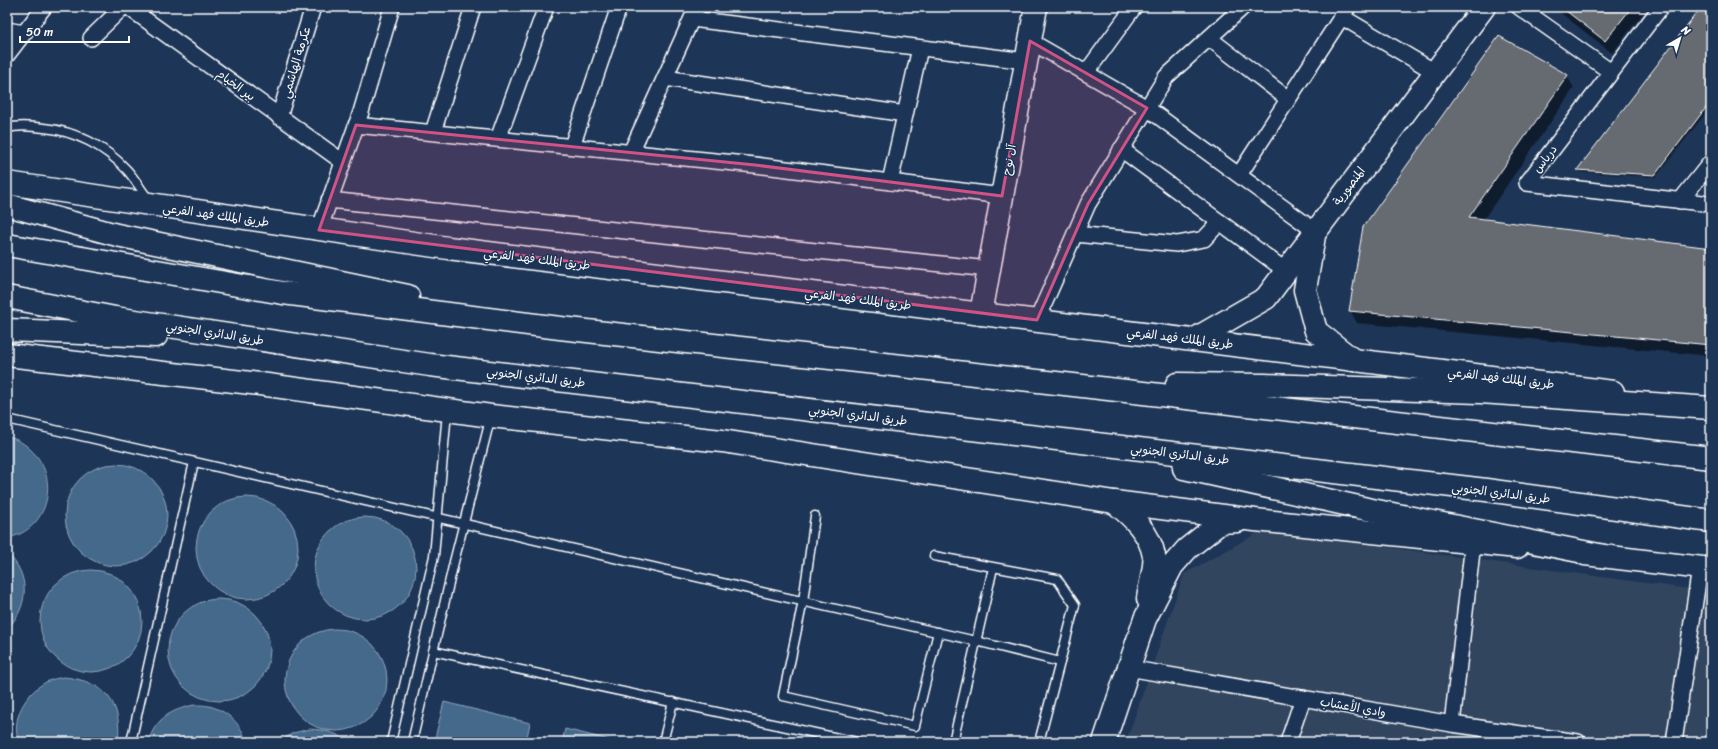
<svg xmlns="http://www.w3.org/2000/svg" width="1718" height="749" font-family="Sriracha,'Playpen Sans Arabic',sans-serif">
  <style>
    .built { fill: #33455f }
    .water { fill: #44698b; stroke: #8fa5b9 }
    .shadow { fill: #0007 }
    .building { fill: #666b71; stroke: #fff }
    .lines { fill: none; stroke-linecap: round; stroke-linejoin: round }
    .lane-casing { stroke: #fff; stroke-width: 11 }
    .street-casing { stroke: #fff; stroke-width: 18 }
    .secondary-casing { stroke: #fff; stroke-width: 25 }
    .primary-casing { stroke: #fff; stroke-width: 25 }
    .highway-casing { stroke: #fff; stroke-width: 25 }
    .lane { stroke: #1d3557; stroke-width: 8 }
    .street { stroke: #1d3557; stroke-width: 15 }
    .secondary { stroke: #1d3557; stroke-width: 22 }
    .primary { stroke: #1d3557; stroke-width: 22 }
    .highway { stroke: #1d3557; stroke-width: 22 }
    .marked { fill: #d15284; fill-opacity: 0.2; stroke: #d15284; stroke-width: 3; stroke-linejoin: round }
    .labels { text-anchor: middle; stroke-width: 3; stroke-linejoin: round; paint-order: stroke }
    .street-label { font-size: 12px; fill: #fff; stroke: #1d3557 }
  </style>
  <rect width="100%" height="100%" fill="#1d3557"/>
  <filter id="ink" filterUnits="userSpaceOnUse"><feTurbulence type="fractalNoise" baseFrequency=".025" numOctaves="2"/><feDisplacementMap in="SourceGraphic" scale="8" xChannelSelector="R" yChannelSelector="G"/><feConvolveMatrix kernelMatrix="1 2 1 2 8 2 1 2 1" color-interpolation-filters="sRGB"/></filter>
  <g filter="url(#ink)">
    <polygon class="built" points="1263,530 1711,592 1711,742 1126,742 1184,574"/>
    <g class="water">
      <path d="M 7,437 C 16,438 25,444 31,450 C 61,477 49,531 7,538 Z"/>
      <circle cx="116" cy="515" r="51"/>
      <circle cx="247" cy="548" r="51"/>
      <circle cx="365" cy="568" r="51"/>
      <path d="M 7,553 C 31,575 29,607 7,629 Z"/>
      <circle cx="91" cy="621" r="51"/>
      <circle cx="219" cy="650" r="51"/>
      <circle cx="336" cy="680" r="51"/>
      <path d="M 64,677 C 104,681 123,702 118,742 L 19,742 C 10,719 26,693 46,682 C 52,679 59,678 64,677 Z"/>
      <polygon points="444,702 530,723 526,742 434,742"/>
      <path d="M 194,705 C 199,705 204,705 209,706 C 226,710 243,725 246,742 L 148,742 C 156,718 171,710 194,705 Z"/>
      <path d="M 310,729 C 324,730 337,732 348,742 L 279,742 L 293,733 Z"/>
      <polygon points="565,729 618,742 562,742"/>
    </g>
    <g class="shadow">
      <polygon points="1553,7 1648,7 1612,53"/>
      <polygon points="1702,7 1711,7 1711,106 1656,177 1580,172 1578,170"/>
      <polygon points="1567,76 1574,88 1483,220 1711,249 1711,356 1357,323 1350,310"/>
    </g>
    <g class="building">
      <polygon points="1561,7 1632,7 1605,41"/>
      <polygon points="1701,7 1711,7 1711,101 1655,175 1577,170"/>
      <polygon points="1499,36 1568,75 1469,217 1711,248 1711,345 1349,311 1363,227"/>
    </g>
    <g class="lines">
      <defs>
        <g id="lane">
          <path d="M 7,128 C 19,125 31,126 44,128 C 75,131 105,146 127,170 C 135,179 141,190 149,200"/>
          <polyline points="7,419 976,641 1060,662"/>
          <polyline points="815,516 803,601 783,696 915,726 938,632"/>
          <polyline points="934,556 1057,579 1075,605 1039,742"/>
          <polyline points="433,651 857,742"/>
          <polyline points="131,742 194,462"/>
          <polyline points="391,742 434,556 447,412"/>
          <polyline points="412,742 454,562 491,416"/>
          <polyline points="663,742 673,702"/>
          <polyline points="953,742 993,568"/>
        </g>
        <g id="street">
          <polyline points="128,7 343,162"/>
          <polyline points="1519,7 1611,72"/>
          <polyline points="1661,7 1527,183 1711,204"/>
          <polyline points="1342,17 1435,72"/>
          <polyline points="692,19 1026,61"/>
          <polyline points="7,30 24,33"/>
          <polyline points="91,38 123,7"/>
          <polyline points="1209,38 1288,99"/>
          <polyline points="1030,41 1147,108 1315,231"/>
          <polyline points="7,55 44,7"/>
          <polyline points="1086,73 1134,7"/>
          <polyline points="665,78 905,114"/>
          <polyline points="279,117 313,7"/>
          <polyline points="356,125 755,165 1002,196"/>
          <polyline points="433,132 473,7"/>
          <polyline points="498,139 546,7"/>
          <polyline points="572,146 619,7"/>
          <polyline points="1121,149 1286,271"/>
          <polyline points="631,152 697,7"/>
          <polyline points="1239,175 1348,7"/>
          <polyline points="890,182 920,48"/>
          <polyline points="329,200 989,269"/>
          <polyline points="1680,201 1711,162"/>
          <polyline points="319,230 361,112 392,7"/>
          <polyline points="1075,234 1177,244 1204,239 1220,222"/>
          <polyline points="1037,320 1088,204 1166,77 1243,7"/>
          <polyline points="1128,668 1452,724 1578,742"/>
          <polyline points="1452,724 1473,543"/>
          <polyline points="1288,742 1303,698"/>
          <polyline points="1674,742 1700,568"/>
        </g>
        <g id="secondary">
          <polyline points="1314,236 1305,290 1316,331 1353,360"/>
          <polyline points="981,314 1036,7"/>
          <polyline points="1193,340 1266,298 1484,7"/>
          <polyline points="7,355 260,384 491,416 722,441 1114,502 1255,520 1517,547"/>
          <path d="M 1114,502 C 1132,516 1150,533 1154,556 C 1156,565 1149,589 1148,599"/>
          <polyline points="1585,554 1711,569"/>
          <polyline points="1104,742 1145,619 1172,566 1187,549 1221,522 1238,521"/>
        </g>
        <polyline id="primary" points="7,183 448,248 1613,392"/>
        <g id="highway">
          <polyline points="7,205 117,235 408,296"/>
          <polyline points="7,245 283,293 560,328 1056,383 1711,458"/>
          <polyline points="7,297 115,318 430,365 1486,490 1711,521"/>
          <polyline points="7,330 156,336"/>
          <polyline points="1177,384 1265,385 1480,392 1711,408"/>
          <polyline points="1184,468 1367,509 1604,556"/>
        </g>
      </defs>
      <use href="#lane" class="lane-casing"/>
      <use href="#street" class="street-casing"/>
      <use href="#secondary" class="secondary-casing"/>
      <use href="#primary" class="primary-casing"/>
      <use href="#highway" class="highway-casing"/>
      <use href="#lane" class="lane"/>
      <use href="#street" class="street"/>
      <use href="#secondary" class="secondary"/>
      <use href="#primary" class="primary"/>
      <use href="#highway" class="highway"/>
    </g>
  </g>
  <path class="marked" d="M 1030,41 L 1147,108 L 1088,204 L 1037,320 L 319,230 L 356,125 L 755,165 L 1002,196 Z"/>
  <g class="labels">
    <g class="street-label">
      <text transform="translate(296 62) rotate(-73)" y="4">عكرمة الهاشمي</text>
      <text transform="translate(236 85) rotate(36)" y="4">بير الخيام</text>
      <text transform="translate(1545 159) rotate(-53)" y="4">درباس</text>
      <text transform="translate(1009 160) rotate(-80)" y="4">آل نوح</text>
      <text transform="translate(1349 186) rotate(-53)" y="4">المنصورية</text>
      <text transform="translate(216 215) rotate(8)" y="4">طريق الملك فهد الفرعي</text>
      <text transform="translate(537 259) rotate(7)" y="4">طريق الملك فهد الفرعي</text>
      <text transform="translate(858 299) rotate(7)" y="4">طريق الملك فهد الفرعي</text>
      <text transform="translate(215 333) rotate(9)" y="4">طريق الدائري الجنوبي</text>
      <text transform="translate(1180 338) rotate(7)" y="4">طريق الملك فهد الفرعي</text>
      <text transform="translate(536 377) rotate(7)" y="4">طريق الدائري الجنوبي</text>
      <text transform="translate(1501 378) rotate(7)" y="4">طريق الملك فهد الفرعي</text>
      <text transform="translate(858 415) rotate(7)" y="4">طريق الدائري الجنوبي</text>
      <text transform="translate(1180 454) rotate(7)" y="4">طريق الدائري الجنوبي</text>
      <text transform="translate(1501 493) rotate(7)" y="4">طريق الدائري الجنوبي</text>
      <text transform="translate(1353 707) rotate(10)" y="4">وادي الأعشاب</text>
    </g>
  </g>
  <rect width="1718" height="749" fill="none" stroke="#1d3557" stroke-width="24"/>
  <rect x="12" y="12" width="1694" height="725" fill="none" stroke="#fff" stroke-width="1.5" filter="url(#ink)"/>
  <g transform="translate(1680 38) rotate(38)" stroke="#1d3557" stroke-width="3" paint-order="stroke">
  <path d="M0-3L7 15L0 10L-7 15Z" fill="#ffffff"/>
  <text y="-6" font-size="11" font-weight="bold" text-anchor="middle" fill="#ffffff">N</text>
  </g>
  <path d="M20 36v6h109v-6" fill="none" stroke="#ffffff" stroke-width="2"/>
  <text x="26" y="36" font-size="12" fill="#ffffff" stroke="#1d3557" stroke-width="3" paint-order="stroke">50 m</text>
</svg>
